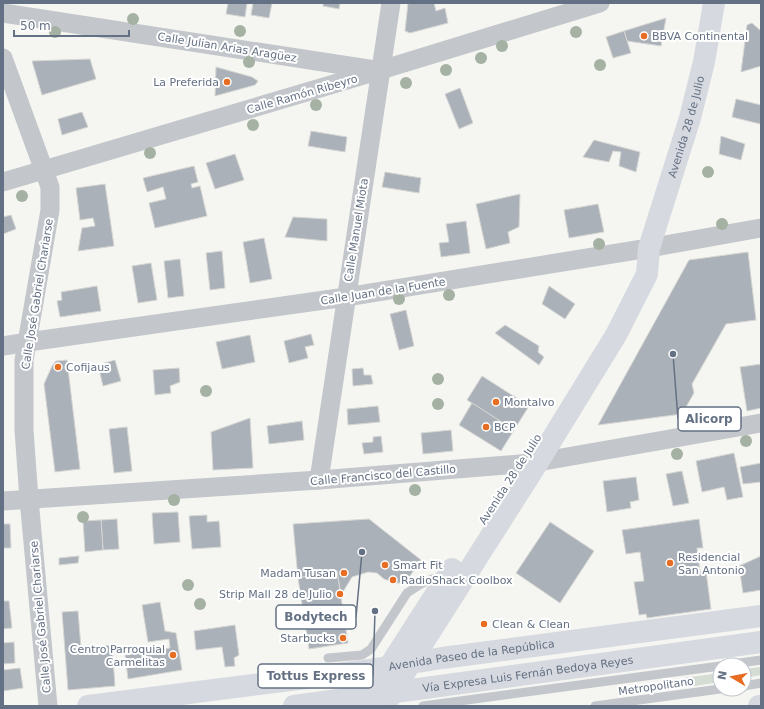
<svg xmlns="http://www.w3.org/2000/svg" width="764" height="709" font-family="'DejaVu Sans',sans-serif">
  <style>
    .green { fill: #d5dcd3 }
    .building { fill: #abb1b8; stroke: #d6d7d4 }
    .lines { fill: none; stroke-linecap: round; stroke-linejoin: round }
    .service { stroke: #c3c6ca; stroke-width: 9 }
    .minor { stroke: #c3c6ca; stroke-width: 19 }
    .secondary { stroke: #d6d9df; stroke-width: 22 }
    .primary { stroke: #d6d9df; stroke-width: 22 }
    .motorway { stroke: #d6d9df; stroke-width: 22 }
    .tree { fill: #a5b2a3 }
    .poi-dot { fill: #e66d21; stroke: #fff; stroke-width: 1.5 }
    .labels { text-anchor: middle; stroke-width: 4; stroke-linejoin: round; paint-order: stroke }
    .poi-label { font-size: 11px; fill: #647083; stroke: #fff; text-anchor: start }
    .street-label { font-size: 11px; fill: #647083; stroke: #fff }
    .leader { fill: none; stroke: #647083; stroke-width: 1.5 }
    .callout-dot { fill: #647083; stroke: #fff; stroke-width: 1.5 }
    .callout { fill: #fff; stroke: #647083; stroke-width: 1.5 }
    .callout-label { font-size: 12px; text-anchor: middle; font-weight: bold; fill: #647083 }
  </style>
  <rect width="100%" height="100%" fill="#f5f6f2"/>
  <g class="green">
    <polygon points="761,667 761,675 744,678 744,669"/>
    <polygon points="720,673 720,682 683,688 683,678"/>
  </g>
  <g class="building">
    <polygon points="228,3 247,3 245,17 226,14"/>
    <polygon points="253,3 272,3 269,18 251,15"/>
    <polygon points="323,3 340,3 339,9 323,6"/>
    <polygon points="408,3 434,3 436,11 445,8 448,23 410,33 405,31"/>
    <polygon points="666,18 661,46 627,41 624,31"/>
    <polygon points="752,23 761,31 761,66 741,72 747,25"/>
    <polygon points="624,31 631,53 613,58 606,37"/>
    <polygon points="90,59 96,79 42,95 32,61"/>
    <polygon points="216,67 252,77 258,81 255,85 215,96"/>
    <polygon points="460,88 473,123 459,129 445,94"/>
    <polygon points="736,99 761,105 761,120 760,124 732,117"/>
    <polygon points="82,112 88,127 62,135 58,119"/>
    <polygon points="311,131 347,137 345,152 308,146"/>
    <polygon points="721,136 745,144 741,160 719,154"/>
    <polygon points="594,140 640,152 636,172 619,166 621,152 613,151 609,162 583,157"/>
    <polygon points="235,154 244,180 215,189 206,163"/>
    <polygon points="194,166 198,182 191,184 192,188 200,186 207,216 155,228 149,203 166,199 163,187 147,192 143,178"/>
    <polygon points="385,172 421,178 419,193 382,187"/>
    <polygon points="105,184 114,246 78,251 82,228 95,226 93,218 80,220 76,188"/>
    <polygon points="520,194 519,227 508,232 510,243 486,249 476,204"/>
    <polygon points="598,204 604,232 569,238 564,210"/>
    <polygon points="11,215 16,229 3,234 3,217"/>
    <polygon points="293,217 327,219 327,241 285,237"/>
    <polygon points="466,221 470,253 441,257 439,243 449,242 446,224"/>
    <polygon points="264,238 272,279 250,283 243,242"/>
    <polygon points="222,251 225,288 210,290 206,253"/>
    <polygon points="748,252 756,320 726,324 692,384 694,393 682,414 598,425 689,260"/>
    <polygon points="180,259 184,296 168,298 164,261"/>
    <polygon points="151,263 157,300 138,303 132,266"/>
    <polygon points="97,286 101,311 60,317 57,301 62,300 61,292"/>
    <polygon points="549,286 575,304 565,319 542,304"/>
    <polygon points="406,310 414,346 399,350 390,314"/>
    <polygon points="505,325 539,346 538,352 544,357 539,365 495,333"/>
    <polygon points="311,334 314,345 305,347 308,358 289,363 284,341"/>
    <polygon points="250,335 255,362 222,369 216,342"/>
    <polygon points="67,360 80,469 55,472 44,384 52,366 56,361"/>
    <polygon points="115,360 121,381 103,386 98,365"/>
    <polygon points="761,364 761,408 747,411 740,367"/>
    <polygon points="179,368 180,382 170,386 171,393 155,395 153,370"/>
    <polygon points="363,368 364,375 371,375 373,384 353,386 352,369"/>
    <polygon points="482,376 529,406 514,430 467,400"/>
    <polygon points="472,403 514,430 501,451 459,425"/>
    <polygon points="378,406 380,422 348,425 347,409"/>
    <polygon points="250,418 253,468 213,470 211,432"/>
    <polygon points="302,421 304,440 269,444 267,426"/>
    <polygon points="127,427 132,471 114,473 109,429"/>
    <polygon points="451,430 453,451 423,454 421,433"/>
    <polygon points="381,436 383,452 364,454 362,443 373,442 373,437"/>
    <polygon points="734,453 743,497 727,500 724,487 702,492 696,461"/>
    <polygon points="761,463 761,482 743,484 740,467"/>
    <polygon points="682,471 689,503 673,506 666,474"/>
    <polygon points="636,477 639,500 630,502 631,508 607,512 603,481"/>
    <polygon points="178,512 180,542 154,544 152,513"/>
    <polygon points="207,515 207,522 219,521 221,547 192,549 189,516"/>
    <polygon points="117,519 119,549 103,550 101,520"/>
    <polygon points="369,519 421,560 405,583 395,583 384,579 377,573 368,572 352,577 341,595 337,571 298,578 293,524"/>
    <polygon points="699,519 703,548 697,548 700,572 706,571 711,609 647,618 646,614 639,615 634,582 644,581 640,552 626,554 622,530"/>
    <polygon points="101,520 103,550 85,552 83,521"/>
    <polygon points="550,522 594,551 560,603 516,573"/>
    <polygon points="3,524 10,524 11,548 3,548"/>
    <polygon points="79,556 78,563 59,565 59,558"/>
    <polygon points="761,556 761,590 743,593 739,566"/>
    <polygon points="337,571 348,643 309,649 298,578"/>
    <polygon points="3,601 9,601 12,628 3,629"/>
    <polygon points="160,602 165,631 176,633 182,670 128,679 125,655 170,648 169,639 148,642 142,605"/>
    <polygon points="78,611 81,648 112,645 115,686 68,690 62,612"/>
    <polygon points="235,625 239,655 234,658 235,666 225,667 222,647 196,650 194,631"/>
    <polygon points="14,642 15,663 3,664 3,643"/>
    <polygon points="20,668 23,688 3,691 3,670"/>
  </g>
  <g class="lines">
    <g class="service">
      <polyline points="328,658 362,655 371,649 407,593 421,584 432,579 443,577"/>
      <polyline points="725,665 761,660"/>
      <polyline points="744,686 761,683"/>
      <polyline points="423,706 720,666"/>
      <polyline points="595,706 720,689"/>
    </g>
    <g class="minor">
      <polyline points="3,13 375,70"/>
      <polyline points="3,58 50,187 50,210 24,360 24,430 29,499 48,706"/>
      <polyline points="3,182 381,70 600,3"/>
      <polyline points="3,346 28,342 346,297 649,248 761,228"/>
      <polyline points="319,480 391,3"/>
      <polyline points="3,501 319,480 520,464 538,462 761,423"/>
    </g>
    <g class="secondary">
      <polyline points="364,706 452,569"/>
      <path id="s1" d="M 384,706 L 421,646 L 538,462 L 616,335 L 647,274 L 649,248 L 690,118 L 704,62 L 714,3"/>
    </g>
    <path class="primary" id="s2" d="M 88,706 L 369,670 L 442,658 L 761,616"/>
    <g class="motorway">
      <path id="s3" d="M 294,706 L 761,642"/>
      <polyline points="759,706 761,706"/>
    </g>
  </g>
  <g class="tree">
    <circle cx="133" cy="19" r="6"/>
    <circle cx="240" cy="31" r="6"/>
    <circle cx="55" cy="32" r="6"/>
    <circle cx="576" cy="32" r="6"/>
    <circle cx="502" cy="46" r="6"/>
    <circle cx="481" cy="58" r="6"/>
    <circle cx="249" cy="62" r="6"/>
    <circle cx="600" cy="65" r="6"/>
    <circle cx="446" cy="70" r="6"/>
    <circle cx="406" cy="83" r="6"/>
    <circle cx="316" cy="105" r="6"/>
    <circle cx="253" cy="125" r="6"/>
    <circle cx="150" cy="153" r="6"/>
    <circle cx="708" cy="172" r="6"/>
    <circle cx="22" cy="196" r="6"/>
    <circle cx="722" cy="224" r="6"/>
    <circle cx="599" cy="244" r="6"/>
    <circle cx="449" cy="295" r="6"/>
    <circle cx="399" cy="299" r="6"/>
    <circle cx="438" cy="379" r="6"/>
    <circle cx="206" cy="391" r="6"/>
    <circle cx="438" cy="404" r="6"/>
    <circle cx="746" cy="441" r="6"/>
    <circle cx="677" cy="454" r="6"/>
    <circle cx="415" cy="490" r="6"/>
    <circle cx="174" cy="500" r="6"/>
    <circle cx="83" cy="517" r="6"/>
    <circle cx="188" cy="585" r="6"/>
    <circle cx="200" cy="604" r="6"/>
  </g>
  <g class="poi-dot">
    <circle cx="644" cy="36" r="4"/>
    <circle cx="227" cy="82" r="4"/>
    <circle cx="58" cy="367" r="4"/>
    <circle cx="496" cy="402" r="4"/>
    <circle cx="486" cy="427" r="4"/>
    <circle cx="670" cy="563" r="4"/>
    <circle cx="385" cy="565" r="4"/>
    <circle cx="344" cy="573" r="4"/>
    <circle cx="393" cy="580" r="4"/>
    <circle cx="340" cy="594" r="4"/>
    <circle cx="484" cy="624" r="4"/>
    <circle cx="343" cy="638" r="4"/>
    <circle cx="173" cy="655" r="4"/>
  </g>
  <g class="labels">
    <g class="poi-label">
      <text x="652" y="40">BBVA Continental</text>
      <text x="219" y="86" text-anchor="end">La Preferida</text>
      <text x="66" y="371">Cofijaus</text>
      <text x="504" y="406">Montalvo</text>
      <text x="494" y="431">BCP</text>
      <text x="678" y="561">Residencial<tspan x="678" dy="13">San Antonio</tspan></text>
      <text x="393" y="569">Smart Fit</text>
      <text x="336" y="577" text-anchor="end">Madam Tusan</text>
      <text x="401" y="584">RadioShack Coolbox</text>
      <text x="332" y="598" text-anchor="end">Strip Mall 28 de Julio</text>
      <text x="492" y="628">Clean &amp; Clean</text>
      <text x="335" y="642" text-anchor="end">Starbucks</text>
      <text x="165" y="653" text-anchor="end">Centro Parroquial<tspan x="165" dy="13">Carmelitas</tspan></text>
    </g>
    <g class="street-label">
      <text transform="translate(227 47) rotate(9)" y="4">Calle Julian Arias Aragüez</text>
      <text transform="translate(302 94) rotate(-16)" y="4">Calle Ramón Ribeyro</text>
      <text dy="4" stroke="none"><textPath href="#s1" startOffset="659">Avenida 28 de Julio</textPath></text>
      <text transform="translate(356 230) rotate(-81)" y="4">Calle Manuel Miota</text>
      <text transform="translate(383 291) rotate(-9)" y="4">Calle Juan de la Fuente</text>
      <text transform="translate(37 294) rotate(-81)" y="4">Calle José Gabriel Chariarse</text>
      <text transform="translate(383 475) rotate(-5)" y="4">Calle Francisco del Castillo</text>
      <text transform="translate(510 479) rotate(-57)" y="4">Avenida 28 de Julio</text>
      <text transform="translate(40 617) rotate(-95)" y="4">Calle José Gabriel Chariarse</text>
      <text dy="4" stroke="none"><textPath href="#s2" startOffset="387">Avenida Paseo de la República</textPath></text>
      <text dy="4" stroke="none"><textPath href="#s3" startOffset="236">Vía Expresa Luis Fernán Bedoya Reyes</textPath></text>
      <text transform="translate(656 686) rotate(-8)" y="4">Metropolitano</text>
    </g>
  </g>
  <path class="leader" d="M673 354L678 419M362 552L356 617M375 611L373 676"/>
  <g class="callout-dot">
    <circle cx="673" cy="354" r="4"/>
    <circle cx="362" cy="552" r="4"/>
    <circle cx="375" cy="611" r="4"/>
  </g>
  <g class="callout">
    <rect x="678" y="407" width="63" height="24" rx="4"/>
    <rect x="276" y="605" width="80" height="24" rx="4"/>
    <rect x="258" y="664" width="115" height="24" rx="4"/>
  </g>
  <g class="callout-label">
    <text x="709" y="423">Alicorp</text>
    <text x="316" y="621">Bodytech</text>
    <text x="316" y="680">Tottus Express</text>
  </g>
  <rect width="764" height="709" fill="none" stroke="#647083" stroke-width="8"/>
  <g transform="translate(732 677) rotate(280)"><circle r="19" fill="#ffffff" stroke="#c1c6cd"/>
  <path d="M0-3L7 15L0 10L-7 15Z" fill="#e66d21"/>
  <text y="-6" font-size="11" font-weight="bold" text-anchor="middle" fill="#647083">N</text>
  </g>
  <path d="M14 30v6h115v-6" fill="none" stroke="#647083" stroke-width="2"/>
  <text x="20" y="30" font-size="12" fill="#647083" stroke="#ffffff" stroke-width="3" paint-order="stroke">50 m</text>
</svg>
